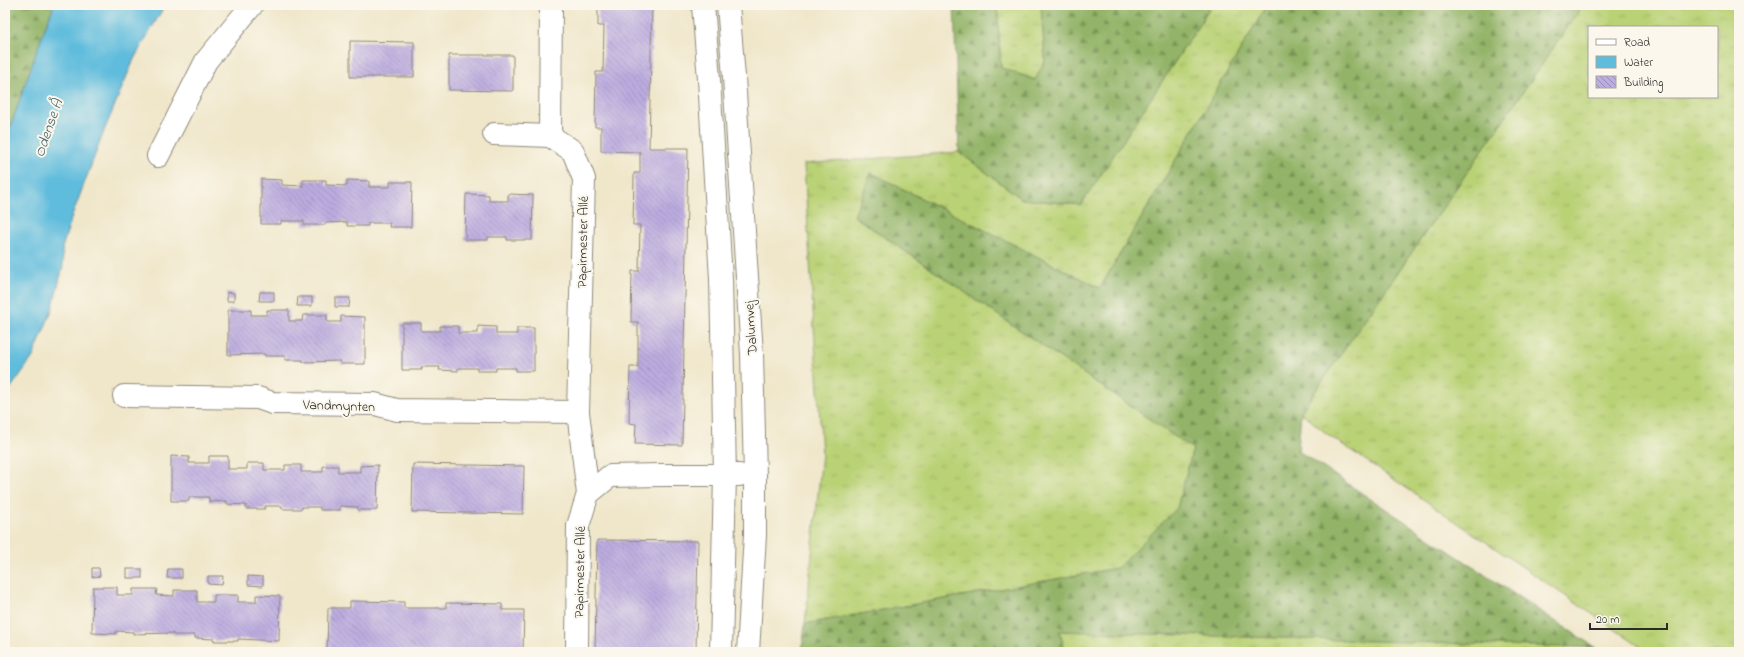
<svg xmlns="http://www.w3.org/2000/svg" width="1744" height="657" font-family="'Indie Flower',sans-serif">
  <style>
    .grass { fill: url(#grass-tufts); stroke: #727e50; fill-rule: evenodd }
    .forest { fill: url(#forest-firs); stroke: #5f7049 }
    .water { fill: #5fbcdd; stroke: #457484 }
    .building { fill: url(#building-back-hatch) }
    .lines { fill: none; stroke-linecap: round; stroke-linejoin: round }
    .minor-casing { stroke: #8e897b; stroke-width: 24 }
    .minor { stroke: #fff; stroke-width: 22 }
    .labels { text-anchor: middle; stroke-width: 4; stroke-linejoin: round; paint-order: stroke }
    .street-label { font-size: 14px; fill: #2b2b2b; stroke: #fbf7ec }
    .water-label { font-size: 15px; font-style: italic; fill: #3d5e69; stroke: #fbf7ec }
  </style>
  <defs>
    <pattern id="grass-tufts" width="24" height="20" patternUnits="userSpaceOnUse"><rect width="24" height="20" fill="#bad276"/><path d="M3 7l-1-3M5 7V3M7 7l1-3M15 17l-1-3M17 17v-4M19 17l1-3" fill="none" stroke="#a0b466"/></pattern>
    <pattern id="forest-firs" width="22" height="20" patternUnits="userSpaceOnUse"><rect width="22" height="20" fill="#93b467"/><path d="M5 1l3.5 6h-7zM16 11l3.5 6h-7z" fill="#789355"/></pattern>
    <pattern id="building-back-hatch" width="6" height="6" patternUnits="userSpaceOnUse"><rect width="6" height="6" fill="#bcace0"/><path d="M-1 5l2 2M0 0l6 6M5-1l2 2" fill="none" stroke="#998cb6"/></pattern>
  </defs>
  <rect width="100%" height="100%" fill="#fbf7ec"/>
  <filter id="ink" filterUnits="userSpaceOnUse"><feTurbulence type="fractalNoise" baseFrequency=".025" numOctaves="2"/><feDisplacementMap in="SourceGraphic" scale="8" xChannelSelector="R" yChannelSelector="G"/><feConvolveMatrix kernelMatrix="1 2 1 2 8 2 1 2 1" color-interpolation-filters="sRGB"/></filter>
  <filter id="wash" filterUnits="userSpaceOnUse"><feTurbulence type="fractalNoise" baseFrequency=".012" numOctaves="4" result="noise"/><feDisplacementMap in="SourceGraphic" scale="16" xChannelSelector="R" yChannelSelector="G"/><feGaussianBlur stdDeviation="0.9" result="paint"/><feColorMatrix in="noise" values="0 0 0 0 0 0 0 0 0 0 0 0 0 0 0 0 0 1.4 0 .05"/><feComposite in="paint" operator="in"/></filter>
  <g filter="url(#wash)">
    <rect width="100%" height="100%" fill="#f0e7cb"/>
    <g class="grass">
      <polygon points="997,5 1041,5 1045,60 1036,80 1001,68"/>
      <polygon points="1212,5 1267,5 1100,288 871,173 854,216 1193,449 1177,508 1117,568 805,624 822,454 804,164 959,152 1022,199 1081,205"/>
      <path d="M 1583,5 L 1739,5 L 1739,652 L 1648,652 L 1327,434 L 1301,412 ZM 1589,27 L 1717,27 L 1717,97 L 1589,97 Z"/>
      <polygon points="1059,631 1563,647 1571,652 1066,652"/>
    </g>
    <g class="forest">
      <polygon points="5,5 54,5 43,33 5,143"/>
      <polygon points="954,5 997,5 1001,68 1035,80 1045,60 1041,5 1212,5 1081,205 1022,199 959,152"/>
      <polygon points="1267,5 1583,5 1301,412 1298,451 1596,648 1059,631 1066,652 802,652 805,624 1117,568 1177,508 1193,449 854,216 871,173 1100,288"/>
    </g>
    <polygon class="water" points="54,5 165,5 134,59 104,131 72,216 62,248 63,266 52,310 33,357 5,396 5,143 43,33"/>
    <g id="blocks">
      <g class="building">
        <polygon points="598,5 652,5 649,148 688,148 682,445 635,444 636,424 629,423 630,367 638,367 638,322 631,322 632,271 639,271 640,225 633,225 634,173 640,173 640,152 601,151 601,127 595,127 596,72 603,72 604,26 598,26"/>
        <polygon points="350,41 414,42 414,77 350,77"/>
        <polygon points="449,55 513,55 513,91 449,90"/>
        <polygon points="261,179 282,180 282,185 303,186 303,180 326,180 326,185 347,186 347,180 369,181 369,187 390,187 390,182 412,182 411,227 389,227 390,223 368,223 368,226 347,226 347,222 325,223 325,225 304,225 304,221 281,221 281,224 261,224"/>
        <polygon points="466,194 489,195 489,201 508,201 508,194 533,195 532,240 507,240 507,237 488,237 488,240 465,240"/>
        <polygon points="227,292 234,293 234,301 227,301"/>
        <polygon points="260,292 274,292 274,301 259,301"/>
        <polygon points="298,297 312,297 312,306 297,306"/>
        <polygon points="335,298 350,298 349,307 335,307"/>
        <polygon points="228,310 251,310 251,315 267,315 267,310 289,310 289,321 302,321 303,315 327,315 327,322 341,322 341,316 365,317 365,364 340,364 340,361 303,362 303,360 285,360 285,356 265,356 265,354 228,355"/>
        <polygon points="402,323 421,323 421,331 440,331 440,326 458,326 458,333 478,333 478,326 496,327 496,334 517,334 517,328 534,328 534,371 516,371 516,368 496,368 496,371 477,371 477,368 458,368 458,371 439,370 440,367 421,367 422,370 402,370"/>
        <polygon points="171,456 189,457 189,463 209,463 209,456 228,456 228,469 247,469 247,463 264,463 264,470 285,470 285,465 301,465 301,472 323,472 323,466 338,466 338,472 360,472 360,466 378,465 377,510 358,510 358,507 340,506 340,510 320,510 320,507 302,507 302,509 282,509 282,506 265,506 265,509 246,509 246,505 227,504 227,501 209,502 209,497 189,497 189,501 171,501"/>
        <polygon points="413,464 524,466 523,514 412,512"/>
        <polygon points="597,540 698,541 696,652 595,652"/>
        <polygon points="92,568 99,568 100,576 92,577"/>
        <rect x="127" y="569" width="15" height="9"/>
        <polygon points="168,569 182,569 182,578 167,578"/>
        <polygon points="208,576 223,576 222,585 208,584"/>
        <polygon points="248,576 263,577 263,586 248,585"/>
        <polygon points="93,587 117,587 117,595 133,595 133,589 157,589 156,595 174,596 174,590 197,590 197,602 214,602 214,595 238,595 238,602 256,602 256,595 280,596 279,641 238,639 238,641 214,641 214,639 195,638 195,635 173,635 173,633 133,634 133,632 116,631 116,634 92,633"/>
        <polygon points="350,601 404,602 404,608 446,608 446,603 502,604 502,610 524,610 523,652 327,652 328,608 350,608"/>
      </g>
    </g>
  </g>
  <g filter="url(#ink)">
    <use href="#blocks" fill-opacity="0" stroke="#8e897b" stroke-width="1"/>
    <g class="lines">
      <defs>
        <g id="minor">
          <polyline points="551,5 550,136 573,151 584,179 578,412 588,494"/>
          <polyline points="703,5 709,79 721,279 725,475 721,652"/>
          <polyline points="728,5 734,77 752,354 755,475 755,535 748,652"/>
          <polyline points="494,134 550,136"/>
          <polyline points="158,156 206,61 252,5"/>
          <polyline points="124,396 258,398 272,403 375,404 397,410 578,412"/>
          <polyline points="577,652 578,526 588,494 610,476 661,475 739,475"/>
        </g>
      </defs>
      <use href="#minor" class="minor-casing"/>
      <use href="#minor" class="minor"/>
    </g>
  </g>
  <g class="labels">
    <g class="street-label">
      <text transform="translate(582 242) rotate(-89)" y="5">Papirmester Allé</text>
      <text transform="translate(750 328) rotate(-94)" y="5">Dalumvej</text>
      <text transform="translate(339 405) rotate(2)" y="5">Vandmynten</text>
      <text transform="translate(579 572) rotate(-89)" y="5">Papirmester Allé</text>
    </g>
    <g class="water-label">
      <text transform="translate(48 128) rotate(-71)" y="5">Odense Å</text>
    </g>
  </g>
  <rect width="1744" height="657" fill="none" stroke="#fbf7ec" stroke-width="20"/>
  <rect x="1588" y="26" width="130" height="72" fill="#fbf7ec" stroke="#a8a59f"/>
  <rect x="1596" y="39" width="20" height="6" fill="#ffffff" stroke="#a8a59f"/>
  <text x="1624" y="46" font-size="12" fill="#2b2b2b">Road</text>
  <rect x="1596" y="56" width="20" height="12" fill="#5fbcdd" stroke="#a8a59f"/>
  <text x="1624" y="66" font-size="12" fill="#2b2b2b">Water</text>
  <rect x="1596" y="76" width="20" height="12" fill="url(#building-back-hatch)" stroke="#a8a59f"/>
  <text x="1624" y="86" font-size="12" fill="#2b2b2b">Building</text>
  <path d="M1590 623v6h77v-6" fill="none" stroke="#2b2b2b" stroke-width="2"/>
  <text x="1596" y="623" font-size="12" fill="#2b2b2b" stroke="#fbf7ec" stroke-width="3" paint-order="stroke">20 m</text>
</svg>
